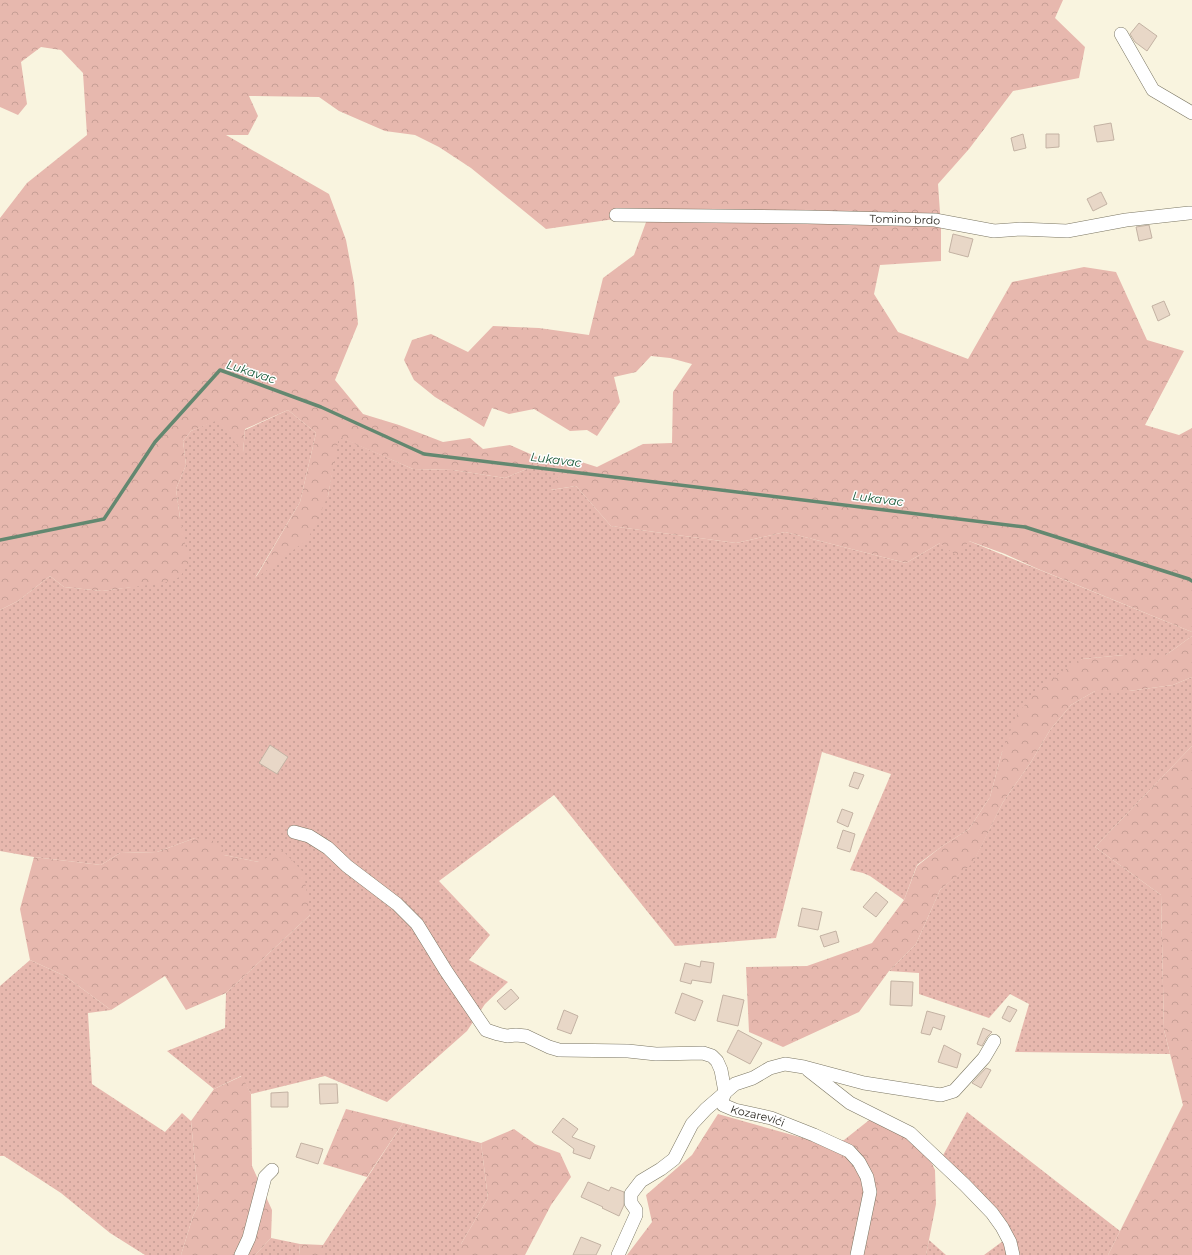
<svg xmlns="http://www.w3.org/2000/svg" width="1192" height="1255" font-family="Montserrat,sans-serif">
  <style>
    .grass { fill: url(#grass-dots) }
    .forest { fill: url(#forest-crowns) }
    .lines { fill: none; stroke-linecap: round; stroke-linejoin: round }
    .stream { stroke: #638870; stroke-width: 3.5 }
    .building { fill: #e8d7c7; stroke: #c3b2a3 }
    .street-casing { stroke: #7b7663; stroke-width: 14 }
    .street { stroke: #fff; stroke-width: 13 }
    .labels { text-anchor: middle; stroke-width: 3; stroke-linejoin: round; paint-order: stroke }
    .street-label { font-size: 11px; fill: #28261f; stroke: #fff }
    .water-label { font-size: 12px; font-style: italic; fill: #1c5b3b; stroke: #fff }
  </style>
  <defs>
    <pattern id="grass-dots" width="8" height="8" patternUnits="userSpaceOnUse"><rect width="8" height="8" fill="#e7b8ae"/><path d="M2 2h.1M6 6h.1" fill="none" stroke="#c69e95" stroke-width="1.8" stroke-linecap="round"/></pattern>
    <pattern id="forest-crowns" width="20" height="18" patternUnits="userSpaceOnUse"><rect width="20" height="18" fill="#e7b8ae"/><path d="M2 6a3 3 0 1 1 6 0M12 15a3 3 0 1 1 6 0" fill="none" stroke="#c69e95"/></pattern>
  </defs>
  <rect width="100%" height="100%" fill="#f9f4df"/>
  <g class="grass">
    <polygon points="288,410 316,433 300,502 255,578 328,496 338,436 413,469 453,470 505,478 546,461 569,458 551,490 576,486 611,526 736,543 785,532 906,563 940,543 969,541 1192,632 1192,636 1166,655 1124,655 1082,659 1002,752 990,797 969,829 941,847 917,865 904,900 870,876 863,873 850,870 891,774 822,752 776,938 675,946 554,795 439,881 490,935 469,960 508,982 485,1004 467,1031 387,1102 325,1076 251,1094 241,1076 214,1089 167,1051 225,1028 226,993 310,915 259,862 224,855 195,838 157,852 120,853 101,865 34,857 0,851 0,610 18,601 50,576 64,587 102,591 131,587 180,518 176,489 186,465 183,441 191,431 218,419 243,452 245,430"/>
    <polygon points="1192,677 1192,746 1095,847 1161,895 1164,1030 1170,1054 1015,1052 1029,1004 1010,994 989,1018 919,994 919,973 889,971 916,944 940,890 973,862 1003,802 1031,762 1050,730 1071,705 1095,691 1129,691 1173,685"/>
    <polygon points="30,960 65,976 111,1010 88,1013 92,1084 165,1132 182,1113 191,1121 199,1204 193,1216 181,1255 145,1255 110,1233 61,1193 4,1156 0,1156 0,986"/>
    <polygon points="967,1112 1120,1231 1108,1255 984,1255 1003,1241 991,1218 937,1166"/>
    <polygon points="403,1123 481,1143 488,1198 461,1244 461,1255 323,1255 323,1245"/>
    <polygon points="271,1238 300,1244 299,1255 255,1255"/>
    <polygon points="929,1240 946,1255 926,1255"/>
  </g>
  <g class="forest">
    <polygon points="0,0 1063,0 1055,18 1085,47 1079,78 1013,91 969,149 938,184 941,227 941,261 880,265 874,294 898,332 968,359 1012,282 1084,267 1116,272 1147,340 1184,351 1145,425 1179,435 1192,428 1192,632 1038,569 1005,554 969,541 957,556 940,543 906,563 785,532 736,543 611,526 576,486 550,490 569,458 597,467 643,444 672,443 673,392 692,364 670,358 651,356 636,372 614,377 620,402 597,436 587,430 570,431 534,409 509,414 492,408 484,427 435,397 414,380 404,360 412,340 431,334 468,352 493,326 539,328 589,335 603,278 634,255 649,214 546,229 471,168 439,147 415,135 385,131 339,111 319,97 249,96 258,116 248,135 226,135 329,194 346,240 354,283 358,324 335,380 363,414 399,425 443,442 470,438 483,449 510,445 546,461 505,478 453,470 413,469 339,437 328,496 308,539 255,579 300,502 316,433 288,410 245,429 243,453 218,420 191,431 183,441 186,465 176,489 180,518 189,563 180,577 164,583 102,591 64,587 50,576 18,601 0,610 0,218 27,183 87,135 83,73 61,50 41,47 21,62 27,104 18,115 0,107"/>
    <polygon points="1192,636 1192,677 1173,685 1129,691 1095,691 1071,705 1050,730 1031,762 1003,802 973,863 940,890 916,944 889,971 859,1012 783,1047 749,1032 746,967 807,966 872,943 904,900 917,866 941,847 969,829 990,797 1002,752 1017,714 1042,685 1082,659 1124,655 1166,655"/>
    <polygon points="1192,746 1192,1255 1108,1255 1183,1105 1164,1030 1161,895 1095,847"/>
    <polygon points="195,838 220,842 224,855 259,862 282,850 304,873 310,915 226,993 186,1010 165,976 111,1010 65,976 30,960 20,909 34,857 101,865 120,853 157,852"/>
    <polygon points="242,1076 251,1094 252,1166 272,1210 271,1238 255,1255 181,1255 193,1216 199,1204 191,1121 214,1089"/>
    <polygon points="346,1109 403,1123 367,1177 323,1164"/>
    <polygon points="718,1114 821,1143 844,1140 873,1117 923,1145 935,1170 936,1204 926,1255 627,1255 652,1222 646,1195 692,1155"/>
    <polygon points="514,1129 535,1144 560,1153 571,1177 551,1205 525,1255 461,1255 461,1244 488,1198 481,1143"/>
    <polygon points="300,1244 323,1245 323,1255 299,1255"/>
  </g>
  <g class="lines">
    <polyline class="stream" points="0,540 104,519 155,442 220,370 321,407 424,454 1025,527 1189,579 1192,581"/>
  </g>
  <g class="building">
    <polygon points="1139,23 1157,36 1147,51 1135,42 1130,34"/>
    <polygon points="1111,123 1114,140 1097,142 1094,126"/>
    <polygon points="1023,134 1026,148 1014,151 1011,138"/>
    <polygon points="1046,134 1059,134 1059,147 1046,148"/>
    <polygon points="1101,192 1107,204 1093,211 1087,199"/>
    <polygon points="1149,225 1152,238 1139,241 1136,227"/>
    <polygon points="953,234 973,239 968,257 949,252"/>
    <polygon points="1164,301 1170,315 1158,321 1152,306"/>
    <polygon points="270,745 288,757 277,774 259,763"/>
    <polygon points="854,772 864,775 858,789 849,786"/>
    <polygon points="842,809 853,813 848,827 837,822"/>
    <polygon points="843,830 855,834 850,852 837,848"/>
    <polygon points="876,892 888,902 876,917 863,907"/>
    <polygon points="802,908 822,912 818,930 798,926"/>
    <polygon points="836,931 839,942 824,947 820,936"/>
    <polygon points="701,961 714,963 711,983 692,980 691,984 680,981 685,963 700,967"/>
    <polygon points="891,981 913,982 912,1006 890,1005"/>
    <polygon points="511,989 519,998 505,1010 497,1001"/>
    <polygon points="682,993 703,1001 695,1021 675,1013"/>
    <polygon points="723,995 744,1000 738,1026 717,1021"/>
    <polygon points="1008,1006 1017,1010 1010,1022 1002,1018"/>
    <polygon points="564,1010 578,1016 571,1034 557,1029"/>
    <polygon points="927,1011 945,1016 941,1030 933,1027 930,1035 921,1033"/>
    <polygon points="983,1028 992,1032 987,1037 982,1046 977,1044"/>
    <polygon points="738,1030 762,1043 750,1064 727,1052"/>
    <polygon points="944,1045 961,1054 957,1068 938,1062"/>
    <polygon points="986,1068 991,1070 981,1088 972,1083"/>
    <polygon points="319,1084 337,1084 338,1103 320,1104"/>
    <polygon points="288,1092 288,1107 271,1107 271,1093"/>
    <polygon points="563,1118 578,1129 572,1137 595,1146 590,1159 573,1153 574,1149 552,1132"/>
    <polygon points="301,1143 323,1149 318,1164 296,1157"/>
    <polygon points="588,1182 609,1191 611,1187 624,1192 624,1205 619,1216 602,1208 603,1207 581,1197"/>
    <polygon points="581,1237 601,1245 596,1255 573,1255"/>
  </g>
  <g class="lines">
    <defs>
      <g id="street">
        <polyline points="1121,34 1153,90 1192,113"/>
        <path id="s1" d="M 616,215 L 807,217 L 935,220 L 994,231 L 1020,229 L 1067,231 L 1126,220 L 1189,213 L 1192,213"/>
        <polyline points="294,832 309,836 328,848 347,866 397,904 417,924 446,971 486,1030 498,1034 507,1036 516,1035 526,1036 549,1047 559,1050 628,1051 656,1054 703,1053 712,1056 717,1061 721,1070 725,1092"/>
        <polyline points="808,1070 850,1103 910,1133 965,1185 992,1213 1002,1227 1010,1242 1013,1255"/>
        <path id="s2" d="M 725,1092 L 722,1101 L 723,1105 L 735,1110 L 771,1118 L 814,1135 L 849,1151 L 859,1162 L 867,1177 L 870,1192 L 857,1255"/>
        <polyline points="241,1255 249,1238 265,1177 272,1170"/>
        <polyline points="618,1255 636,1215 636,1210 631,1203 631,1194 641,1181 661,1169 674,1159 692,1124 706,1109 735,1084 753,1078 770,1068 785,1064 804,1067 864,1083 941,1095 954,1091 984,1058 994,1041"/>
      </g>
    </defs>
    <use href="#street" class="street-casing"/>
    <use href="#street" class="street"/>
  </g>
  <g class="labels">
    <g class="street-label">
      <text dy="4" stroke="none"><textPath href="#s1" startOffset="289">Tomino brdo</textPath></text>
      <text dy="4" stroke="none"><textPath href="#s2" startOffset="50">Kozarevići</textPath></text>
    </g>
    <g class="water-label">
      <text transform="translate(251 372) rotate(18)" y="4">Lukavac</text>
      <text transform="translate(556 460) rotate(7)" y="4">Lukavac</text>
      <text transform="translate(878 499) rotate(7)" y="4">Lukavac</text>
    </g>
  </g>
</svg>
